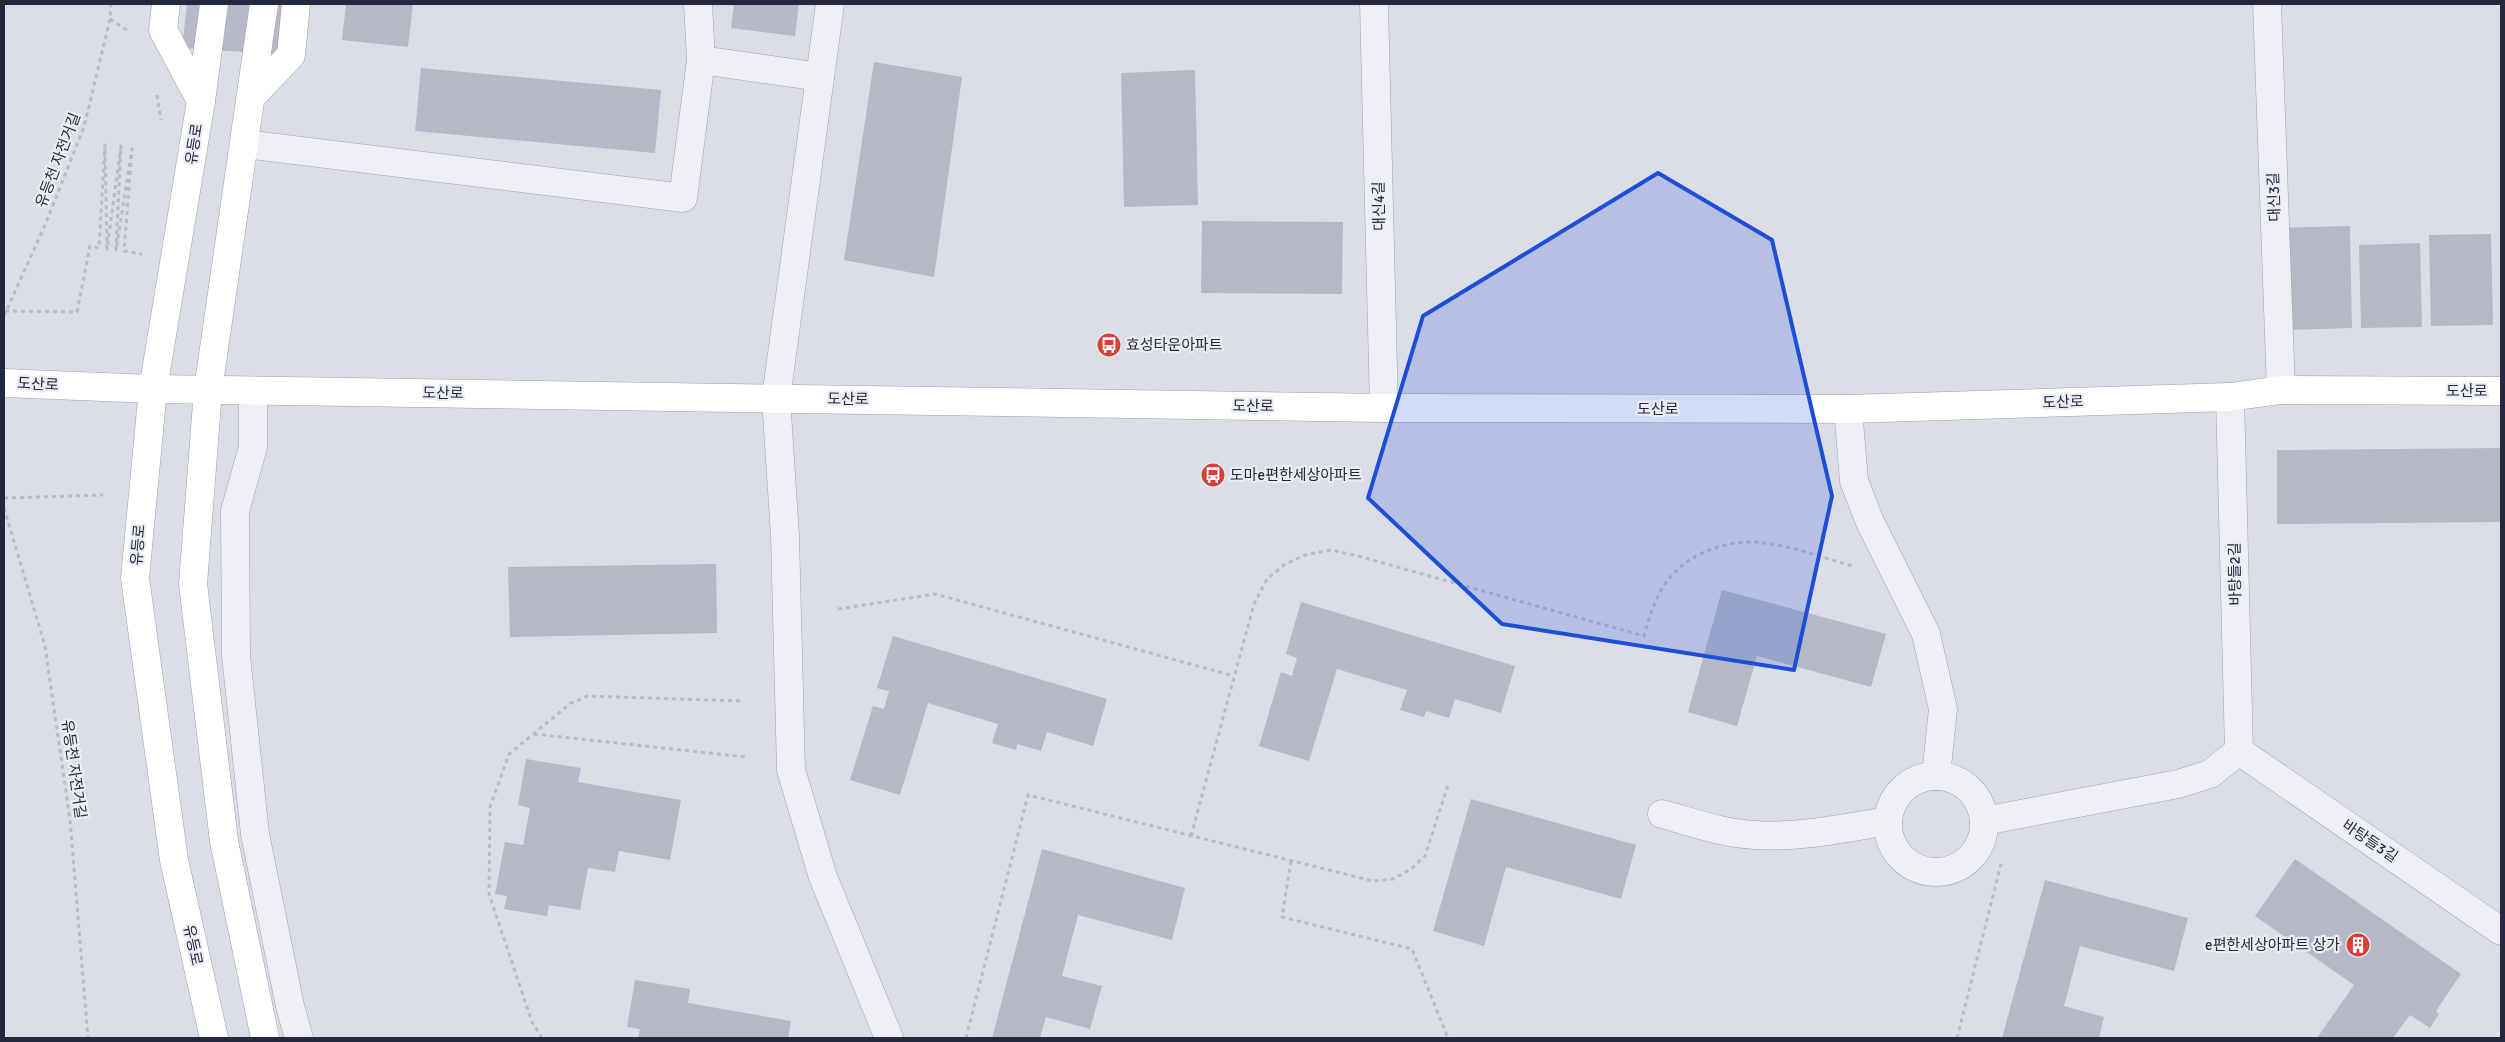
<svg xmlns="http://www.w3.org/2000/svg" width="2505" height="1042" font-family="Signika,'Noto Sans KR',sans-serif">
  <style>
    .building { fill: #b5b8c7 }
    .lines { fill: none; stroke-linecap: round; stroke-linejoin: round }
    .minor-casing { stroke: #a0a3b1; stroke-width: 29 }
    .major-casing { stroke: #9a9fb3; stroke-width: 29 }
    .path { stroke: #b9bbc5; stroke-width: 3; stroke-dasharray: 4 4; stroke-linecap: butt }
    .minor { stroke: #eeeff5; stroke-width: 28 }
    .major { stroke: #fff; stroke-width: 28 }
    .marked { fill: #1d4ed8; fill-opacity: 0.2; stroke: #1d4ed8; stroke-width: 4; stroke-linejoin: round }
    .labels { text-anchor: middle; stroke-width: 4.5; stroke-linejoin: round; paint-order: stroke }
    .street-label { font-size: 15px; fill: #24283e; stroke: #ebedf5 }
    .poi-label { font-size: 15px; fill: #24283e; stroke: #ebedf5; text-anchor: start }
  </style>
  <rect width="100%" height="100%" fill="#dbdde7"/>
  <g class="building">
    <polygon points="187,4 299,4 293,55 182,48"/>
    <polygon points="346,4 413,4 408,47 342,40"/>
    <polygon points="734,4 799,4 795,36 731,28"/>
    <polygon points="874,62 962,77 934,277 844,260"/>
    <polygon points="421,68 661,90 655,153 415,131"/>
    <polygon points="1195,70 1198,205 1124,207 1121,73"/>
    <polygon points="1202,221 1343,222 1342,294 1201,293"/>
    <polygon points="2350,226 2352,328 2282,330 2280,228"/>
    <polygon points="2491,234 2493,325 2431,326 2429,235"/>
    <polygon points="2420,243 2422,327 2361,328 2359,245"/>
    <polygon points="2501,448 2501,522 2277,524 2277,450"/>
    <polygon points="716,564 717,633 510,637 508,567"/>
    <polygon points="1722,590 1886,634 1871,687 1757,656 1737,726 1688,712"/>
    <polygon points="1301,602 1515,666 1501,713 1455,699 1449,718 1426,711 1424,717 1400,710 1407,690 1337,669 1309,761 1259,746 1281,672 1292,676 1297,658 1286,654"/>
    <polygon points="893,636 1107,699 1093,746 1047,732 1041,751 1017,744 1016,750 992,743 998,724 928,703 900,795 850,780 873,706 884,709 889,691 877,688"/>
    <polygon points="526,759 581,768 578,782 681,800 670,860 619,851 615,872 588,868 580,910 549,905 547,916 504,909 507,896 495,894 505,842 523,845 530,808 518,805"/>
    <polygon points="1471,799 1636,845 1621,899 1506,867 1484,946 1433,931"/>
    <polygon points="1042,849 1185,888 1172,940 1078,915 1062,976 1102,986 1090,1029 1046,1017 1040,1038 992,1038"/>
    <polygon points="2295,859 2461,974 2436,1011 2439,1014 2430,1028 2410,1015 2393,1038 2317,1038 2354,985 2255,916"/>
    <polygon points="2045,880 2188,918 2174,971 2080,946 2064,1006 2104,1017 2099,1038 2002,1038"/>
    <polygon points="635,980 690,989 688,1003 791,1021 788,1038 638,1038 640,1029 627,1027"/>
  </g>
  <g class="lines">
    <defs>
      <g id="minor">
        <polyline points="1374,4 1384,408"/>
        <polyline points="2267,4 2281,390"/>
        <polyline points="701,60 820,77 830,4"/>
        <polyline points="820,77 776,398 785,536 791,770 823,877 889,1038"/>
        <polyline points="244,144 683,198 701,60 698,4"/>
        <polyline points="253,391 253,447 235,511 236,656 255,834 290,1006 299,1038"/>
        <polyline points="2230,397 2239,751"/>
        <polyline points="1848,409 1854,481 1870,522 1926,634 1943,709 1936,776"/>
        <polyline points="2239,751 2501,931"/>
        <circle cx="1936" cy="824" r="48"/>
        <path d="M 1662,814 C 1692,822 1724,834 1755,835 C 1800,838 1844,828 1888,821"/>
        <polyline points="1984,821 2178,784 2210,774 2239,751"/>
      </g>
      <g id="major">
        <polyline points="166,4 163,30 201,101"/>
        <polyline points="214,4 201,101 153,389 135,578 174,860 214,1038"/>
        <polyline points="264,4 208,390 193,584 224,841 265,1038"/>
        <polyline points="251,97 291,55 296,4"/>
        <polyline points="4,383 153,389 1384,408 1848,409 2230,397 2281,390 2501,391"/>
      </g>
    </defs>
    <use href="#minor" class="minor-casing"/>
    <use href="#major" class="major-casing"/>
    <g class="path">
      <polyline points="110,19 128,31"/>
      <polyline points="157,95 161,120"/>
      <polyline points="5,311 77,312 90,246 99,248 105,145 107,249 121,146 116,250 132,149 124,251 142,254"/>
      <polyline points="4,316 45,225 84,127 110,19 111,4"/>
      <polyline points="4,498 103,495"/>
      <polyline points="4,508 45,646 70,820 88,1038"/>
      <polyline points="838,609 935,594 1234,676"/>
      <polyline points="534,734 746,757"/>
      <path d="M 1191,836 L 1254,604 L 1267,579 L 1284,565 L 1305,555 L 1331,550 L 1358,556 L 1644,636 C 1656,591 1671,562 1718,547 C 1729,544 1744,541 1756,542 C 1789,545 1821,557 1852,566"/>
      <polyline points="1291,861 1282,917 1412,949 1448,1038"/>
      <polyline points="542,1038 532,1022 489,894 490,807 509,754 571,703 588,696 740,701"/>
      <polyline points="966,1038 1028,795 1373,881 1393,879 1411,869 1425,856 1449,782"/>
      <polyline points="1957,1038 2001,864"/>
    </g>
    <use href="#minor" class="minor"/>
    <use href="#major" class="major"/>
  </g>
  <path class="marked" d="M 1658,173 L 1772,240 L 1832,496 L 1794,670 L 1502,624 L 1368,498 L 1423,316 Z"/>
  <defs>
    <symbol id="bus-disc" viewBox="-11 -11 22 22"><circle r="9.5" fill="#d74036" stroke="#ebedf5"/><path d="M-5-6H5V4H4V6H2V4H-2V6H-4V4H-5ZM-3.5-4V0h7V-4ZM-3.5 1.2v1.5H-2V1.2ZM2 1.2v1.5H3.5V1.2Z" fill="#fff"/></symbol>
    <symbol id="building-disc" viewBox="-11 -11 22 22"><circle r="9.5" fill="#d74036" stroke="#ebedf5"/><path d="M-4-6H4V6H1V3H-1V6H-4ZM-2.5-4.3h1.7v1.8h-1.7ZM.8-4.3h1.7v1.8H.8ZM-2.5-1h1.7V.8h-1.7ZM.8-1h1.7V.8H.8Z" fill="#fff"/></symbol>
  </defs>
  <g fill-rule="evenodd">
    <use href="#bus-disc" x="1095" y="331" width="28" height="28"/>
    <use href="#bus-disc" x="1199" y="461" width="28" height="28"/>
    <use href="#building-disc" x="2344" y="931" width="28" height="28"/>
  </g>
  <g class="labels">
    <g class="street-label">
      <text transform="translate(194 144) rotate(-81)" y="5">유등로</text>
      <text transform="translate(58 160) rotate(-69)" y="5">유등천 자전거길</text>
      <text transform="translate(2274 197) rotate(-92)" y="5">대신3길</text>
      <text transform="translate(1379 206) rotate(-91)" y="5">대신4길</text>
      <text transform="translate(38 384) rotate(3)" y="5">도산로</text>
      <text x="2467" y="396">도산로</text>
      <text transform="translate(443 393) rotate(1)" y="5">도산로</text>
      <text transform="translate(848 399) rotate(1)" y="5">도산로</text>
      <text transform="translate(2063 402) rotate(-2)" y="5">도산로</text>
      <text transform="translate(1253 406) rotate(1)" y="5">도산로</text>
      <text x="1658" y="414">도산로</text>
      <text transform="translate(138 545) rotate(-85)" y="5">유등로</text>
      <text transform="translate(2235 574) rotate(-91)" y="5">바탕들2길</text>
      <text transform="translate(74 769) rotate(82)" y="5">유등천 자전거길</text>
      <text transform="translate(2370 841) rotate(34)" y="5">바탕들3길</text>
      <text transform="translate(193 945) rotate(78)" y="5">유등로</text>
    </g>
    <g class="poi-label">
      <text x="1126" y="350">효성타운아파트</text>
      <text x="1230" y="480">도마e편한세상아파트</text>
      <text x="2340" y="950" text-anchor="end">e편한세상아파트 상가</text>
    </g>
  </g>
  <rect width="2505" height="1042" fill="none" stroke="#24283e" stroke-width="10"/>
</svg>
